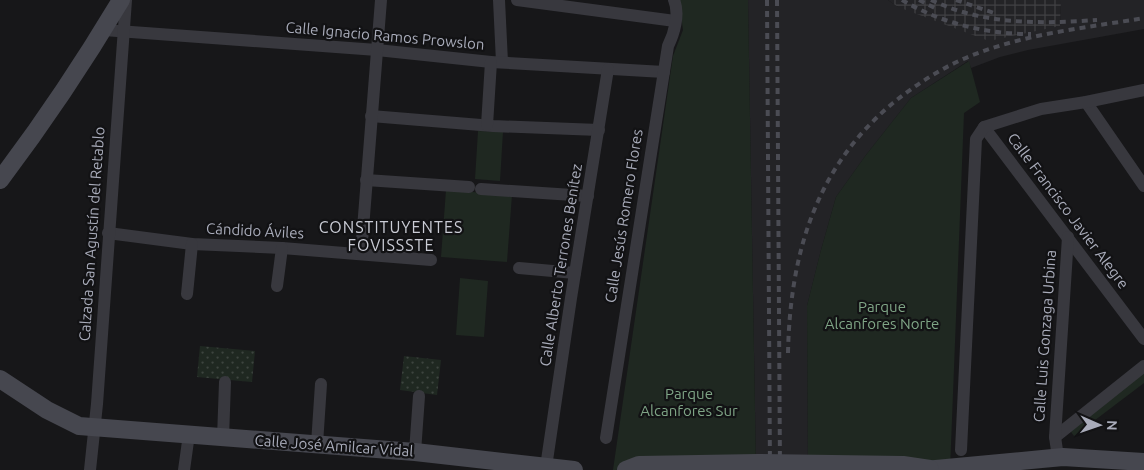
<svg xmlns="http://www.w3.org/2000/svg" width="1144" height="470" font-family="Ubuntu,sans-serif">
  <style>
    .built { fill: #232326 }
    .industrial { fill: url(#industrial-grid) }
    .park { fill: #1f2821 }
    .garden { fill: url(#garden-dots) }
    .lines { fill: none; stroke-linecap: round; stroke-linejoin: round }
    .street { stroke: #38383e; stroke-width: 12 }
    .secondary { stroke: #46474f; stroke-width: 18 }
    .rail { stroke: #4b4c54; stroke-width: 4; stroke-dasharray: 6 5; stroke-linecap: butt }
    .secondary-bridge { stroke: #46474f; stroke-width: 18 }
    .labels { text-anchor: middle; stroke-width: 4.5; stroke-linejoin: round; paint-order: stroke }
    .street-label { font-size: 15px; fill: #a9acba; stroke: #121214 }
    .park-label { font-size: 15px; fill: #7fa586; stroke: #121214 }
    .neighbourhood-label { font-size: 16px; letter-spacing: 1px; fill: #caccd5; stroke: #121214 }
  </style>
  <defs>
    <pattern id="industrial-grid" width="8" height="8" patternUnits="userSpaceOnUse" patternTransform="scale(1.25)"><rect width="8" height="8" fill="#232326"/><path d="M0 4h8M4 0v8" fill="none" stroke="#404043"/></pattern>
    <pattern id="garden-dots" width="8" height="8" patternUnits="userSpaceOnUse" patternTransform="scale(1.25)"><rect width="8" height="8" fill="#1f2821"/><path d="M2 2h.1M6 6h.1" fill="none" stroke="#3d443f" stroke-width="1.8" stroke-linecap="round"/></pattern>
  </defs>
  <rect width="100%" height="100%" fill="#171719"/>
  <polygon class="built" points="748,0 888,0 898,7 1060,26 1061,0 1144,0 1144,29 1028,50 1000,57 971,68 968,61 911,98 866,155 836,197 821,250 807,306 808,470 756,470"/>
  <polygon class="industrial" points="888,0 1061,0 1060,26 989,41 898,7"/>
  <g class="park">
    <polygon points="679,0 748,0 756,470 613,470 673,56 683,30"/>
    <polygon points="969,61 980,102 964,113 950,470 808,470 807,306 821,250 836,197 866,155 911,98"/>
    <polygon points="478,131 503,132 500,181 475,179"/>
    <polygon points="446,190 512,195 507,262 441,257"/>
    <polygon points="460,278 488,281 484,337 456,335"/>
    <polygon points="1144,370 1144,383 1074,436 1069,429"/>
  </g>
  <g class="garden">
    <polygon points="200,346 255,351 252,382 197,377"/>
    <polygon points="404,356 441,360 437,395 400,390"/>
  </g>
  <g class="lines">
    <g class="street">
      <polyline points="499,0 502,62"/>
      <polyline points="517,0 675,21"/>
      <polyline points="104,30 377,50 491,62 664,72"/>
      <polyline points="1086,102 1144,186"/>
      <polyline points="371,116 493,126 599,130"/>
      <polyline points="487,125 491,62"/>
      <polyline points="984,127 1144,339"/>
      <polyline points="366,180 469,187"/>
      <polyline points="481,189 588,196"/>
      <polyline points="108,233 192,244 282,248 431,260"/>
      <polyline points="361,254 381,0"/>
      <polyline points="519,268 575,273"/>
      <polyline points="277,286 282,248"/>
      <polyline points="187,294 192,244"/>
      <polyline points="1055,437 1144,366"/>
      <polyline points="223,438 225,382"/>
      <path d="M 606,438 L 668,46 C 674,34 680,14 674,0"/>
      <polyline points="317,444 321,384"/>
      <polyline points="961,450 976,139 984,127 1041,109 1086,102 1144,90"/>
      <polyline points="415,452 419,396"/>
      <polyline points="1058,457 1055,437 1068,237"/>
      <polyline points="546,467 571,298 608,69"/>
      <polyline points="90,470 97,404 126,0"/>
      <polyline points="184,470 189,434"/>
    </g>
    <g class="secondary">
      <path d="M 0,180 C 44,122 84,62 121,0"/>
      <polyline points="0,379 47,410 79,426 415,452 574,470"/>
      <polyline points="925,470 1063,457 1144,462"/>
    </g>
    <g class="rail">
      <polyline points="767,0 770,470"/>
      <polyline points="777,0 780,470"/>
      <path d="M 902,0 C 941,23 985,34 1031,34"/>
      <polyline points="919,0 937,9"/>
      <path d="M 931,0 C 984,25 1039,24 1097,20"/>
      <polyline points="956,0 997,14"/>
      <path d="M 788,353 C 790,255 815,168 893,103 C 919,82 949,63 981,52 C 1032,33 1091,27 1144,18"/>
    </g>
    <polyline class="secondary-bridge" points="626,470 639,465 757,463 903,465 930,469"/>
  </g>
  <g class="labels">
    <g class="street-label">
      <text transform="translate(385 36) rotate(5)" y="5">Calle Ignacio Ramos Prowslon</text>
      <text transform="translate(1068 211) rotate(53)" y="5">Calle Francisco Javier Alegre</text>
      <text transform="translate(624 216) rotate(-81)" y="5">Calle Jesús Romero Flores</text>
      <text transform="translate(255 231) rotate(3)" y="5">Cándido Áviles</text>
      <text transform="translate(92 234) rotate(-86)" y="5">Calzada San Agustín del Retablo</text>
      <text transform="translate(561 265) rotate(-81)" y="5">Calle Alberto Terrones Benítez</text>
      <text transform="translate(1045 336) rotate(-86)" y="5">Calle Luis Gonzaga Urbina</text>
      <text transform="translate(334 446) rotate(4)" y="5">Calle José Amilcar Vidal</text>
    </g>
    <g class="park-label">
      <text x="882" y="312">Parque<tspan x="882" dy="17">Alcanfores Norte</tspan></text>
      <text x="689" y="399">Parque<tspan x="689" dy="17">Alcanfores Sur</tspan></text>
    </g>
    <g class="neighbourhood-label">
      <text x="391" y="233">CONSTITUYENTES<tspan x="391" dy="18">FOVISSSTE</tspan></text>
    </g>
  </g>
  <g transform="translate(1099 425) rotate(92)" stroke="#121214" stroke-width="4" paint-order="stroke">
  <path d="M0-4L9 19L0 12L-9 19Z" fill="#a9acba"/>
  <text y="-8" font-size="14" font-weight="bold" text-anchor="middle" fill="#a9acba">N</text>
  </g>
</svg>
